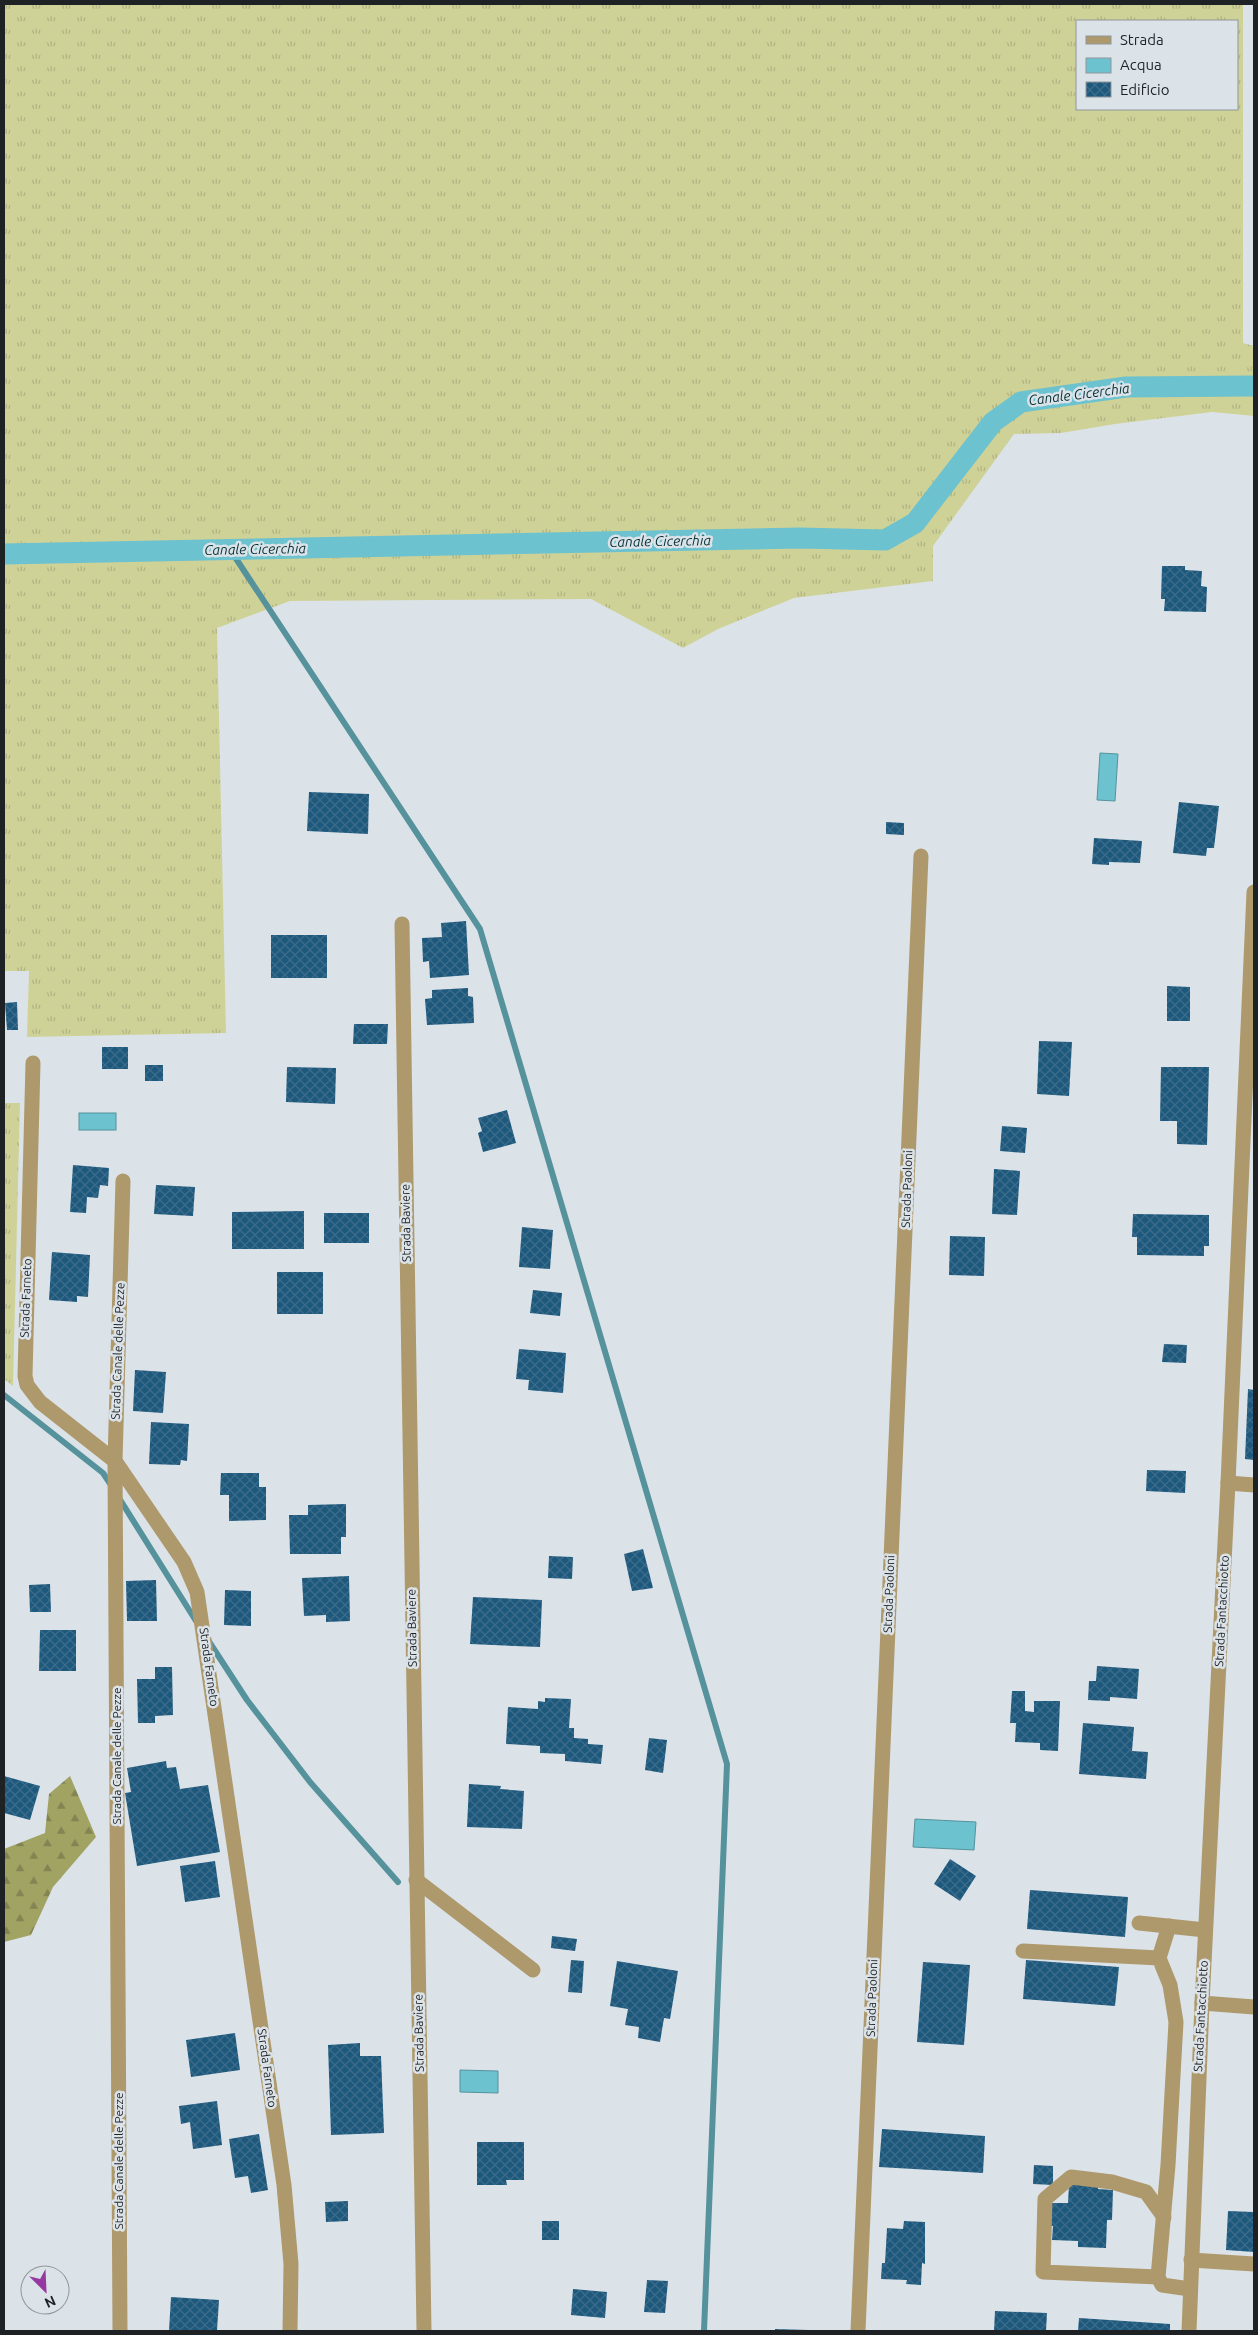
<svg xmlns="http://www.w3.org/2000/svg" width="1258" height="2335" font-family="Ubuntu,sans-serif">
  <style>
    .grass { fill: url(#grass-tufts); fill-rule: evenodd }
    .forest { fill: url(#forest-firs) }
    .water { fill: #6cc2cf; stroke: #55929c }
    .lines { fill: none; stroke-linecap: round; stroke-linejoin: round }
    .stream { stroke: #55929c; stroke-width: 6 }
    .canal { stroke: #6cc2cf; stroke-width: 21 }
    .building { fill: url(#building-cross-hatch) }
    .minor { stroke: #ae996d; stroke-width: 15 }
    .labels { text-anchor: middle; stroke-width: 5; stroke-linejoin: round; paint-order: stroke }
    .street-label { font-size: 12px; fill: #1f2225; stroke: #dbe3e9 }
    .water-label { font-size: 14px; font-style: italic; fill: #043036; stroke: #dbe3e9 }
  </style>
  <defs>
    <pattern id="grass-tufts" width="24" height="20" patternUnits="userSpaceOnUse" patternTransform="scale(1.25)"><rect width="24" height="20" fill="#cfd297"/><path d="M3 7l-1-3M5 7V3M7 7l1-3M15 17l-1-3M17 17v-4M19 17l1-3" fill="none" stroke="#b1b482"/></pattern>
    <pattern id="forest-firs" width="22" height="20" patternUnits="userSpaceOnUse" patternTransform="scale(1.25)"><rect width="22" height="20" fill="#a1a363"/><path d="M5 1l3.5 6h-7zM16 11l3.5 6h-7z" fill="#838451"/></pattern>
    <pattern id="building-cross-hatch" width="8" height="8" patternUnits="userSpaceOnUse" patternTransform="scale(1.25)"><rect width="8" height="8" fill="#1d587d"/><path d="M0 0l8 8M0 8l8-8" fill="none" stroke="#3d6c8a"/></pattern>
  </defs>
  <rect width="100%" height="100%" fill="#dbe3e9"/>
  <g class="grass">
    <path d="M 4,4 L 1243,4 L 1243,343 L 1254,346 L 1254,416 L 1212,412 L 1115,424 L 1061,433 L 1014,434 L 933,546 L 933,581 L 794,598 L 718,629 L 683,648 L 591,599 L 290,601 L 217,628 L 226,1033 L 27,1037 L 29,971 L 4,971 ZM 1077,21 L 1237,21 L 1237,109 L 1077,109 Z"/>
    <polygon points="4,1103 20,1103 13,1386 4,1379"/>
  </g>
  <polygon class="forest" points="70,1776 96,1837 53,1887 31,1935 4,1942 4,1849 45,1833 49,1794"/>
  <g class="water">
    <polygon points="1100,753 1118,754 1115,801 1097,800"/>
    <rect x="79" y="1113" width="37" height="17"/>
    <polygon points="915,1819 976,1822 974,1850 913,1847"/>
    <polygon points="460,2070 498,2071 498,2093 460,2092"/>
  </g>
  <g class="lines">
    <g class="stream">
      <polyline points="231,551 480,929 727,1764 704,2331"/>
      <polyline points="4,1395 103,1473 111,1485"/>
      <polyline points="119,1498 196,1621"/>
      <polyline points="208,1640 247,1700 310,1782 398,1882"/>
    </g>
    <polyline class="canal" points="4,554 800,538 885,540 915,523 993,422 1021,402 1126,387 1254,386"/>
  </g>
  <g class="building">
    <polygon points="1162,566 1185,566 1185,570 1202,571 1201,586 1207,587 1206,612 1164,611 1165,599 1161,599"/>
    <polygon points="309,792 369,794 368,834 307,831"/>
    <polygon points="1179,802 1219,806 1214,848 1207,848 1206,856 1173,853"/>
    <polygon points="886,822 904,823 904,835 886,834"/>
    <polygon points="1094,838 1142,841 1140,863 1109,862 1109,865 1092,864"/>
    <polygon points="466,921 469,975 430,978 429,961 423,962 422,938 442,937 441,923"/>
    <rect x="271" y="935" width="56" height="43"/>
    <polygon points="1167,986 1190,987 1190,1021 1167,1021"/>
    <polygon points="468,988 468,996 473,997 474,1023 427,1025 425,999 432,998 432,990"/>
    <polygon points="17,1002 18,1030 7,1030 5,1003"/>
    <polygon points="354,1024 388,1024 387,1044 353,1044"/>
    <polygon points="1039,1041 1072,1042 1069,1096 1037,1094"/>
    <rect x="102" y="1047" width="26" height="22"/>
    <rect x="145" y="1065" width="18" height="16"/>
    <polygon points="287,1067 336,1068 335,1104 286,1102"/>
    <polygon points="1161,1067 1209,1067 1207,1145 1177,1144 1177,1121 1160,1121"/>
    <polygon points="507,1110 516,1143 483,1152 478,1133 482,1131 478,1118"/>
    <polygon points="1002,1126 1027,1128 1025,1153 1000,1151"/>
    <polygon points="73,1165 109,1168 108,1186 100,1185 98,1198 87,1197 86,1213 70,1212"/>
    <polygon points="994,1169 1020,1171 1017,1215 992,1214"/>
    <polygon points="156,1185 195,1187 193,1216 154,1214"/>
    <polygon points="304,1211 304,1249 232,1249 232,1212"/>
    <rect x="324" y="1213" width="45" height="30"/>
    <polygon points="1133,1214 1209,1215 1209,1246 1204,1246 1204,1256 1137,1255 1137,1237 1132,1237"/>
    <polygon points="522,1227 553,1230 550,1269 519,1267"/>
    <polygon points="950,1236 985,1237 984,1276 949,1275"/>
    <polygon points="52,1252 90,1255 88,1297 77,1296 77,1302 49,1300"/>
    <rect x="277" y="1272" width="46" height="42"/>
    <polygon points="533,1290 562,1293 560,1316 530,1313"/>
    <polygon points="1164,1344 1187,1345 1186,1363 1162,1362"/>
    <polygon points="519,1349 566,1353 563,1393 528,1390 529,1380 516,1379"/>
    <polygon points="135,1370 166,1372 163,1413 133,1411"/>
    <polygon points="1248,1389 1254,1390 1254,1460 1245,1459"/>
    <polygon points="151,1422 189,1424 187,1461 181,1460 180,1465 149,1464"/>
    <polygon points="1147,1470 1186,1471 1185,1493 1146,1491"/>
    <polygon points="221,1473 259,1473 259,1487 266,1487 266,1520 229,1521 229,1495 220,1495"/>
    <polygon points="346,1504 346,1537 341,1537 341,1554 290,1554 289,1515 308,1515 308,1505"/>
    <polygon points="643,1549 653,1588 632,1591 624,1554"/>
    <polygon points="549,1556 573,1557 572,1579 548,1578"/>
    <polygon points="349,1576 350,1621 326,1622 326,1615 304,1616 302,1578"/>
    <polygon points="156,1580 157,1621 127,1621 126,1581"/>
    <polygon points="50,1584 51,1612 30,1612 29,1585"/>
    <polygon points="225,1590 251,1591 251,1626 224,1625"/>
    <polygon points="473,1597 542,1600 540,1647 470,1644"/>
    <polygon points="40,1630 76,1630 76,1671 39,1671"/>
    <polygon points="1097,1666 1139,1669 1137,1699 1110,1697 1110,1701 1088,1700 1089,1681 1096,1681"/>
    <polygon points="155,1667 172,1667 173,1715 155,1716 155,1723 138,1723 137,1679 155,1679"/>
    <polygon points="1012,1691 1025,1691 1025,1711 1034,1712 1034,1701 1060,1701 1058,1751 1040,1750 1040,1743 1015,1742 1016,1723 1010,1723"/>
    <polygon points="545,1698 571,1699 569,1728 574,1728 574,1738 588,1739 588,1744 603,1745 601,1764 565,1761 565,1754 540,1753 540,1746 506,1744 508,1707 538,1709 538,1701 545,1702"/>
    <polygon points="1083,1723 1134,1727 1132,1751 1148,1752 1146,1779 1079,1774"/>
    <polygon points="649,1738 667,1740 663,1773 645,1770"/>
    <polygon points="166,1761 167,1768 176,1767 180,1789 208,1785 220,1852 137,1866 125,1793 131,1792 127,1768"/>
    <polygon points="4,1776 40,1786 30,1820 4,1813"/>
    <polygon points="469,1784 501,1786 500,1789 524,1791 522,1829 467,1827"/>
    <polygon points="950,1859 976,1876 960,1901 934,1884"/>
    <polygon points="215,1861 220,1897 185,1902 180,1866"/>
    <polygon points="1030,1890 1128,1897 1125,1937 1027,1929"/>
    <polygon points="552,1936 577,1939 575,1951 551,1948"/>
    <polygon points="571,1960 584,1961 582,1993 568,1992"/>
    <polygon points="1026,1960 1119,1967 1115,2006 1023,1999"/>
    <polygon points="617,1961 678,1971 670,2019 664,2018 660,2042 638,2038 639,2027 625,2025 628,2009 610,2006"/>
    <polygon points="923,1962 970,1965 964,2045 917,2042"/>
    <polygon points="235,2033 240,2070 191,2077 186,2040"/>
    <polygon points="360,2043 360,2056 381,2056 384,2133 331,2135 328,2045"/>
    <polygon points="217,2101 222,2145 193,2149 190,2122 181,2124 179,2106"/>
    <polygon points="882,2129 985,2136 983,2173 879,2167"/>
    <polygon points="259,2134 268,2190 251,2193 248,2176 235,2178 229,2139"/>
    <polygon points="477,2142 524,2142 524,2180 506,2180 507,2185 477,2185"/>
    <polygon points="1034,2165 1053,2166 1053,2185 1033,2184"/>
    <polygon points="1069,2184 1098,2185 1098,2189 1113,2190 1112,2220 1107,2220 1106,2248 1078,2247 1078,2241 1052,2240 1053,2226 1049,2226 1050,2203 1068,2203"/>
    <polygon points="348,2201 348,2221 326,2222 325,2202"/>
    <polygon points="1228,2211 1254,2212 1254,2252 1226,2250"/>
    <rect x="542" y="2221" width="17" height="19"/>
    <polygon points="904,2221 925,2222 925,2264 922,2263 921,2285 906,2284 907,2280 881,2279 882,2263 885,2263 887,2228 903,2229"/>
    <polygon points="647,2280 668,2281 665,2313 644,2312"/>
    <polygon points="573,2289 607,2292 605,2318 571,2315"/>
    <polygon points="171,2297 219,2300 217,2331 169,2331"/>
    <polygon points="995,2311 1047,2313 1046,2331 994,2331"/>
    <polygon points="1079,2318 1170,2324 1170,2331 1078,2331"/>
    <polygon points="775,2329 809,2330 809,2331 775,2331"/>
  </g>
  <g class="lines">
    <g class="minor">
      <polyline points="402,924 424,2331"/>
      <polyline points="33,1063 25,1376 27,1385 40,1402 115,1461 184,1562 197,1592 284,2185 291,2264 290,2331"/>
      <polyline points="1228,1483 1254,1485"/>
      <polyline points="416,1880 533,1970"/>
      <polyline points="1139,1923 1205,1930"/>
      <polyline points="1023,1951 1159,1958 1170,1985 1176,2022 1168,2165 1158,2277 1162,2285 1190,2289"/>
      <polyline points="1159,1958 1169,1926"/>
      <polyline points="1202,2003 1254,2007"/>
      <polyline points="1191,2260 1254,2264"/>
      <polyline points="1158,2277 1043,2272 1045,2199 1071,2177 1112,2182 1146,2192 1164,2217"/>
      <polyline points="120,2331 115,1461 123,1181"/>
      <polyline points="858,2331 921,856"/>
      <polyline points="1189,2331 1202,2003 1228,1483 1254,892"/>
    </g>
  </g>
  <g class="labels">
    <g class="street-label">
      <text transform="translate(907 1189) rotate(-88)" y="4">Strada Paoloni</text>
      <text transform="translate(406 1223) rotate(-91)" y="4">Strada Baviere</text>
      <text transform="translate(26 1298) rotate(-88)" y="4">Strada Farneto</text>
      <text transform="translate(118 1351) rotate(-88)" y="4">Strada Canale delle Pezze</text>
      <text transform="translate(889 1594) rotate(-88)" y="4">Strada Paoloni</text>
      <text transform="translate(1222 1611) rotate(-87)" y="4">Strada Fantacchiotto</text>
      <text transform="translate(412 1628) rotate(-91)" y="4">Strada Baviere</text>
      <text transform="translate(209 1667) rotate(82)" y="4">Strada Farneto</text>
      <text transform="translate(117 1756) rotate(-90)" y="4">Strada Canale delle Pezze</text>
      <text transform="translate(872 1998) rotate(-88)" y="4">Strada Paoloni</text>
      <text transform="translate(1201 2016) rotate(-87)" y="4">Strada Fantacchiotto</text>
      <text transform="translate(419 2033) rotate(-91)" y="4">Strada Baviere</text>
      <text transform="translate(267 2068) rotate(82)" y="4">Strada Farneto</text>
      <text transform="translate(119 2161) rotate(-90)" y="4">Strada Canale delle Pezze</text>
    </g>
    <g class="water-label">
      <text transform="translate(1079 394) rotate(-7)" y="5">Canale Cicerchia</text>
      <text transform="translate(660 541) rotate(-1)" y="5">Canale Cicerchia</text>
      <text transform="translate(255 549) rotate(-1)" y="5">Canale Cicerchia</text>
    </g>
  </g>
  <rect width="1258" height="2335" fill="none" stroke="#1f2225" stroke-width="10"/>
  <rect x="1076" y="20" width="162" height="90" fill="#dbe3e9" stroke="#90969b"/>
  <rect x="1086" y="36" width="25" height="8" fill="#ae996d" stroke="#90969b"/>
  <text x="1120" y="45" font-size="15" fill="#1f2225">Strada</text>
  <rect x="1086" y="58" width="25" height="15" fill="#6cc2cf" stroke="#90969b"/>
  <text x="1120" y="70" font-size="15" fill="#1f2225">Acqua</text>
  <rect x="1086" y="82" width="25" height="15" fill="url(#building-cross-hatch)" stroke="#90969b"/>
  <text x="1120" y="95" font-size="15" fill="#1f2225">Edificio</text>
  <g transform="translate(45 2290) rotate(156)"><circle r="24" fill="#dbe3e9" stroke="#90969b"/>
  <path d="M0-4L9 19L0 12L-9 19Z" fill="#9638a1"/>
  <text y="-8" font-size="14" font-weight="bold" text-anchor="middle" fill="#1f2225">N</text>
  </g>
</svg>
